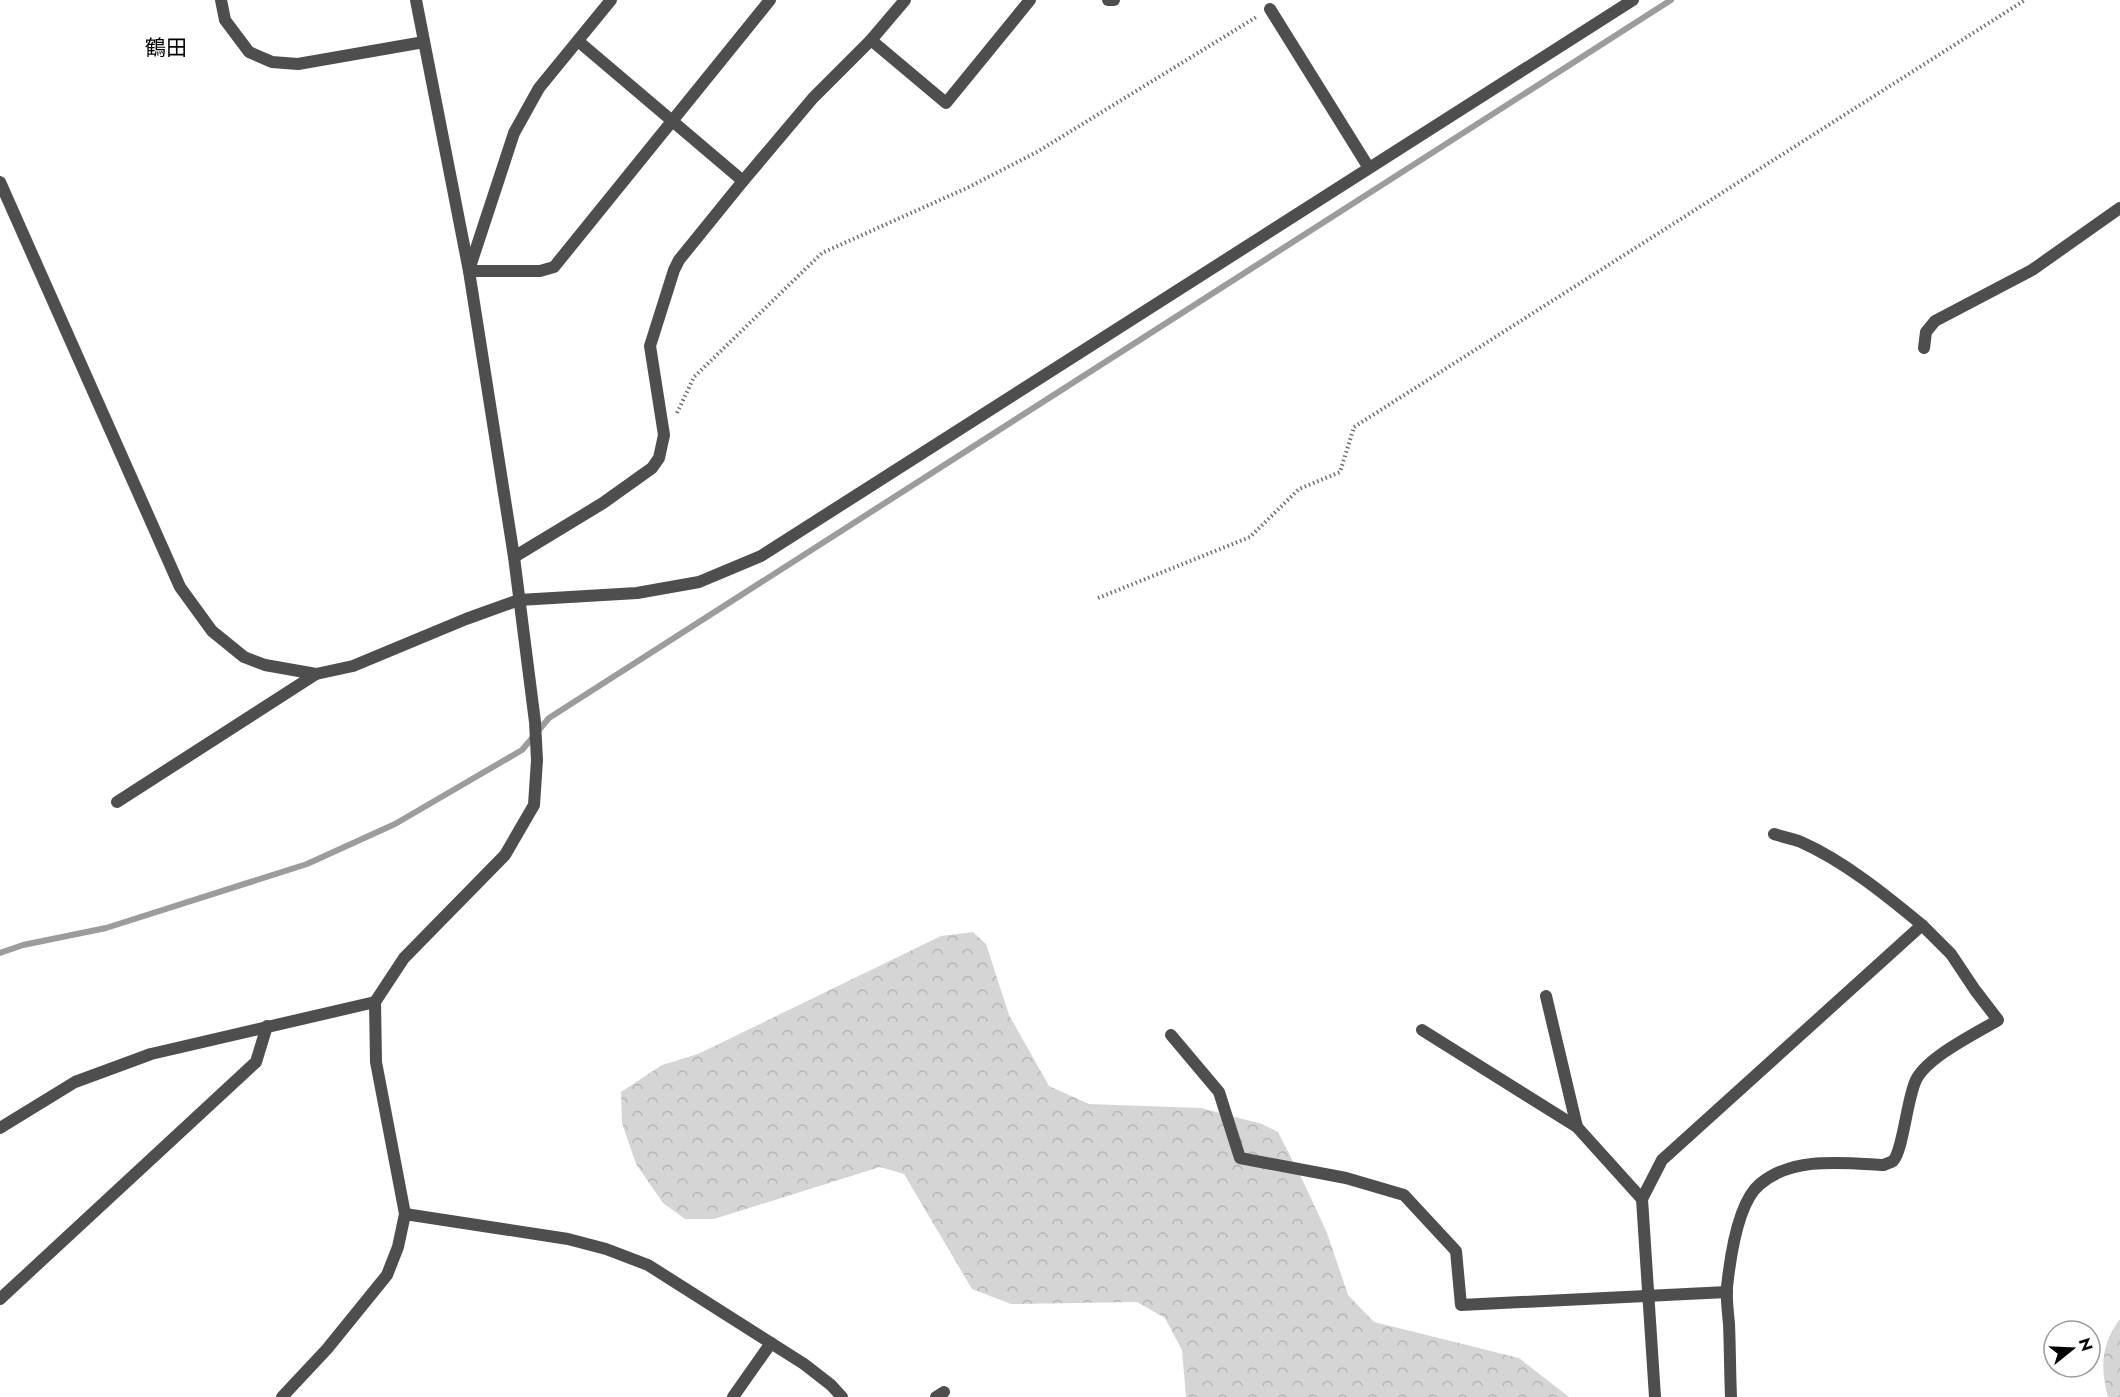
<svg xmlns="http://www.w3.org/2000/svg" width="2120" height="1397" font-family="Jost,'Noto Sans JP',sans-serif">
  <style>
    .forest { fill: url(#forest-crowns) }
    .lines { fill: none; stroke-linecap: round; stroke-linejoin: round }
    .stream { stroke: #9c9c9c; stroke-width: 6 }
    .path { stroke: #707070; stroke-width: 4; stroke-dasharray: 1.5 3; stroke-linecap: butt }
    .minor { stroke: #4e4e4e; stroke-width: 12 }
    .tertiary { stroke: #4e4e4e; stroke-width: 12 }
    .labels { text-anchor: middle; stroke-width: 5; stroke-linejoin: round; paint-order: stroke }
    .quarter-label { font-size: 21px; fill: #000; stroke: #fff }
  </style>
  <defs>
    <pattern id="forest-crowns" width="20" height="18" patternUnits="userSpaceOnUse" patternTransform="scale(1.5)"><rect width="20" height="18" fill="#d5d5d5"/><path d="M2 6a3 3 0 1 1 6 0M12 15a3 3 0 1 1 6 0" fill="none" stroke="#b5b5b5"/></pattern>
  </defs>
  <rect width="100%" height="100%" fill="#fff"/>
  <g class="forest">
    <polygon points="973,932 986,944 1009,1015 1049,1086 1089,1104 1201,1108 1262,1124 1278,1132 1304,1183 1327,1233 1348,1295 1374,1322 1519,1358 1569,1397 1186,1397 1182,1350 1165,1318 1137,1302 1011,1304 972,1289 904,1174 880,1167 714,1219 685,1219 663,1203 636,1164 622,1123 621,1092 662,1065 698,1054 941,936"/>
    <path d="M 2120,1319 L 2120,1397 L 2108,1397 C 2100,1366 2101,1345 2120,1319 Z"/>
  </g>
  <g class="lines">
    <polyline class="stream" points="0,953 23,945 106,928 307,864 395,824 522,750 549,718 1671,0"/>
    <g class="path">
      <polyline points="677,413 694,377 822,253 969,187 1037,152 1258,16"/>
      <polyline points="1098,598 1250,537 1299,489 1340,472 1354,427 2025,0"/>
    </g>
    <g class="minor">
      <polyline points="221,0 225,20 249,52 272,62 298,64 424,42"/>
      <polyline points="1108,0 1114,0"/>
      <polyline points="1270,9 1369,168"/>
      <polyline points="871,40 905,0"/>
      <polyline points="578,41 743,181"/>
      <polyline points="469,270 514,133 539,88 611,0"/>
      <polyline points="469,271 540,271 554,267 770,0"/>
      <polyline points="1924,348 1926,332 1935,321 2032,270 2120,208"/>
      <polyline points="514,557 603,503 652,468 659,458 664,435 650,346 674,270 679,260 743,181 813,98 871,40 946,103 1030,0"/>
      <polyline points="117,802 316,674"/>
      <polyline points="1546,996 1577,1127"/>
      <polyline points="1422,1030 1577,1127 1642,1199"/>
      <polyline points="1171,1035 1219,1092 1240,1158 1346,1178 1404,1195 1456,1251 1461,1305 1727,1292"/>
      <polyline points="0,1299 256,1062 267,1026"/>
      <polyline points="282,1397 327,1349 387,1275 398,1247 405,1214 376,1062 375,1002 404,958 505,855 534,805 537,760 535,722 514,557 469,271 416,0"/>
      <polyline points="733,1397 771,1343"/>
      <polyline points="936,1397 944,1392"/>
      <path d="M 1655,1397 L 1642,1199 L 1662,1160 L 1922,925 C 1887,896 1844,861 1801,842 C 1793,839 1783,837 1774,834"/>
      <path d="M 1731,1397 C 1730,1373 1730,1348 1729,1324 C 1728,1312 1726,1299 1727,1287 C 1730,1259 1738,1202 1760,1184 C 1793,1156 1844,1163 1884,1165 C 1887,1163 1890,1163 1893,1161 C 1903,1151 1907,1098 1916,1080 C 1927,1057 1975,1034 1998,1020 L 1975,990 L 1951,954 L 1922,925"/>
    </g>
    <g class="tertiary">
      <polyline points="0,182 180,587 212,631 244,657 265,665 316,674 353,666 466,619 519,600 637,593 699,582 761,556 1633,0"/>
      <polyline points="0,1128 75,1082 151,1054 375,1002"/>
      <polyline points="405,1214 568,1239 606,1249 648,1265 804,1364 831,1385 842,1397"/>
    </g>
  </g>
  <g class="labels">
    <g class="quarter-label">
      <text x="166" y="55">鶴田</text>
    </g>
  </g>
  <g transform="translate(2072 1349) rotate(72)"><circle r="28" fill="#ffffff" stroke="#999999" stroke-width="1.5"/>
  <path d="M0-4.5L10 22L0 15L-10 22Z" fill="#000000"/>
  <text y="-9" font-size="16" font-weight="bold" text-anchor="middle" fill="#000000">N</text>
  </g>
</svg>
